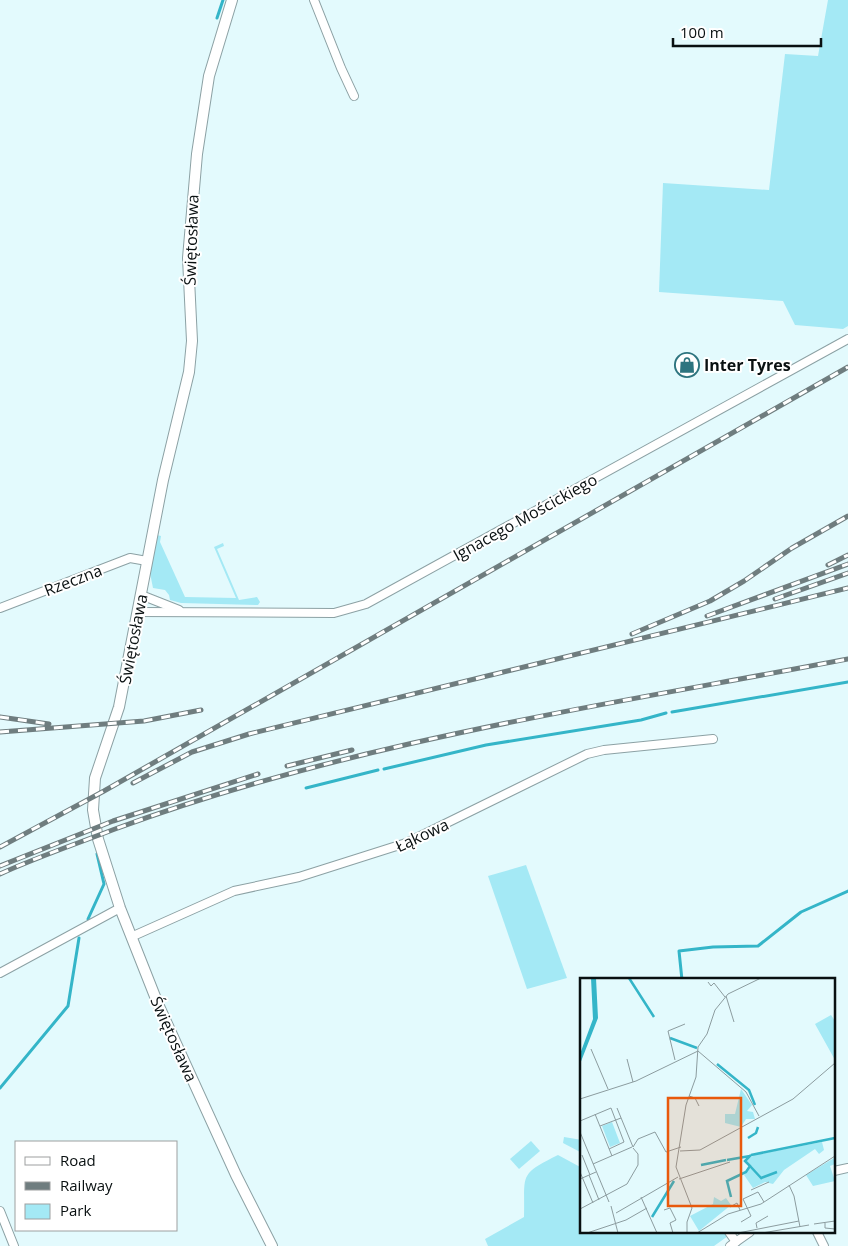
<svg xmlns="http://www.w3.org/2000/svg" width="848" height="1246" font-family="'Open Sans',sans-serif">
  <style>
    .green { fill: #a4e9f5 }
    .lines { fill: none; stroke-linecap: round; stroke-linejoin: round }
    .stream { stroke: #34b5c8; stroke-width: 3 }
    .minor-casing { stroke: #8ca1a4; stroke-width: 10 }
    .tertiary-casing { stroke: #8ca1a4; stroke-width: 12 }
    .minor { stroke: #fff; stroke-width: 8 }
    .tertiary { stroke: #fff; stroke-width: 10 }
    .rail-casing { stroke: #6f7d7f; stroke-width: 5 }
    .rail { stroke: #fff; stroke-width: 3; stroke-dasharray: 9; stroke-linecap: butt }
    .labels { text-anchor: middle; stroke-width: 4; stroke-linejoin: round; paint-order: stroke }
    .street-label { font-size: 16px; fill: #091011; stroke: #fff }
    .poi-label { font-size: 16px; font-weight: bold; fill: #091011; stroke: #fff; text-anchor: start }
    .inset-river { fill: none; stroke: #34b5c8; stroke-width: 2.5 }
    .inset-road { fill: none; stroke: #8c9c9f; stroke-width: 1 }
    .view { fill: #e8590c; fill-opacity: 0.15; stroke: #e8590c; stroke-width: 2.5 }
    .inset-edge { fill: none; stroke: #091011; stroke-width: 2.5 }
  </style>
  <rect width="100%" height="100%" fill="#e3fafd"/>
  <g class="green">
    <polygon points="828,0 848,0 848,326 843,329 795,325 783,301 659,292 663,183 769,190 785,54 818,56"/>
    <polygon points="157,535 161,536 160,542 185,597 236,598 214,547 223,543 224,546 217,549 239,600 257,597 260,602 258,605 181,603 170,600 169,595 165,590 153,588 150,573"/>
    <polygon points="526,865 567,978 527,989 488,876"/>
    <polygon points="564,1137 582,1140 582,1153 563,1143"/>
    <polygon points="531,1141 540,1151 519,1169 510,1159"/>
    <path d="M 558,1155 L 582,1168 L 582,1232 L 725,1232 L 728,1236 L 714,1246 L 488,1246 L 485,1239 L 524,1217 C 525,1174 518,1175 558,1155 Z"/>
  </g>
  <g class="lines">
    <g class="stream">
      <polyline points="217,18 223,0"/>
      <polyline points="672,712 848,682"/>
      <polyline points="384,769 486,745 641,720 666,713"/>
      <polyline points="306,788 378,770"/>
      <polyline points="88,919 104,884 97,854"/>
      <polyline points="682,980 679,951 713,947 758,946 801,912 848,891"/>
      <polyline points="0,1088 68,1006 79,938"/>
    </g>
    <defs>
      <g id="minor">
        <polyline points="314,0 341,68 354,96"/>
        <polyline points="141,595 179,610"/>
        <polyline points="0,608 130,558 147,561"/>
        <polyline points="138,612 334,613 366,604 848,339"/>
        <polyline points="131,937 234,891 299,877 406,843 587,754 604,750 713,739"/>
        <polyline points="0,973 120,908"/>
        <polyline points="834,1171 848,1168"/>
        <polyline points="0,1211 14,1246"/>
        <polyline points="729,1232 736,1242"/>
        <polyline points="817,1232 824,1246"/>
        <polyline points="730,1246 750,1232"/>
      </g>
      <polyline id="tertiary" points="232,0 209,76 197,154 188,258 192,341 189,372 163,480 119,707 95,778 93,810 98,839 120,908 158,1004 236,1175 272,1246"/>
    </defs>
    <use href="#minor" class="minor-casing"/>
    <use href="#tertiary" class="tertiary-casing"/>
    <use href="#minor" class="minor"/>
    <use href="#tertiary" class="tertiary"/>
    <defs>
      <g id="rail">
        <polyline points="828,565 848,555"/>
        <polyline points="775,599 848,573"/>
        <polyline points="707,616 848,564"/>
        <polyline points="632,634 710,601 744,581 792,548 848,516"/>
        <polyline points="0,717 49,724"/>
        <polyline points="0,732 144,721 201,710"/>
        <polyline points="287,766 352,750"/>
        <polyline points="133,783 192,752 249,734 848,588"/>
        <polyline points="0,847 104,791 848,367"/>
        <polyline points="0,866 113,821 258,774"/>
        <path d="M 0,874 C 37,857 76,844 115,829 C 351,742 602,706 848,659"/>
      </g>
    </defs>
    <use href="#rail" class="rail-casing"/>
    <use href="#rail" class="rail"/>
  </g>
  <defs>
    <symbol id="shop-ring" viewBox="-11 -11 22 22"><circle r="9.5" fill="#fff" stroke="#2d747f" stroke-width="1.5"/><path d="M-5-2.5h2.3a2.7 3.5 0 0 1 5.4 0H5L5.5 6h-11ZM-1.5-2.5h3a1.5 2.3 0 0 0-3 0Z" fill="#2d747f"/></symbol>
  </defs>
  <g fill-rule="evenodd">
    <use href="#shop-ring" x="673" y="351" width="28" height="28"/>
  </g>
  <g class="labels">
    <g class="street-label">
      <text transform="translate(191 240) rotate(-88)" y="6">Świętosława</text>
      <text transform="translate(525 517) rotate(-29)" y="6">Ignacego Mościckiego</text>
      <text transform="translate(73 580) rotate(-21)" y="6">Rzeczna</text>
      <text transform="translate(133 639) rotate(-79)" y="6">Świętosława</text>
      <text transform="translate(422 835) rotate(-25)" y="6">Łąkowa</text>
      <text transform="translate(174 1039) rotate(66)" y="6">Świętosława</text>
    </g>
    <g class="poi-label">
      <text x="704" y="371">Inter Tyres</text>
    </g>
  </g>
  <g transform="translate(580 978)">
    <rect width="255" height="255" fill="#e3fafd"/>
    <path d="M 251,37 L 255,43 L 255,82 L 235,46 ZM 161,111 L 172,127 L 167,133 L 173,134 L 175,141 L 166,141 L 161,149 L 145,145 L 145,136 L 155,136 ZM 32,144 L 40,165 L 30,169 L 22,148 ZM 242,164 L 244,172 L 239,176 L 235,171 L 204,192 L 193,206 L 185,204 L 173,210 L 164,197 L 170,188 L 166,183 L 174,177 ZM 254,180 L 255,186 L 250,188 L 255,203 L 233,208 L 226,197 ZM 134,219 L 141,223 L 146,220 L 151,227 L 119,253 L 110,238 L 133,226 Z" fill="#a4e9f5"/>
    <path d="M 11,0 L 16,0 L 18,40 L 0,86 L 0,76 L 13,41 Z" fill="#34b5c8"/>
    <path class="inset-river" d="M 49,0 L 74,39M 90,60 L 117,70M 137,86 L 169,112 L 175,127M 168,160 L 176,155 L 178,149M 171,177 L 255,160M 147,182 L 170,178M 121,187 L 146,182M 170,188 L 182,201M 181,200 L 197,194M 151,219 L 147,203 L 166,194 L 170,188 L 165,183 L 171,177M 72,239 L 94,203"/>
    <path class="inset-road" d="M 128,4 L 131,8 L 134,5 L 145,19M 146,18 L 154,44M 11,71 L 28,111M 118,73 L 166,114 L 179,138M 47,81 L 53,104M 95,82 L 88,53 L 105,46M 109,118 L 115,120 L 119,128M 0,121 L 56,103 L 118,73M 37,130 L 53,169M 15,136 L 32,178M 0,143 L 31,130 L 44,164 L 29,171M 20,148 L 41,140M 0,154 L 29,224M 53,169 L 58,161 L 75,154 L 86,174 L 101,169M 100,173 L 120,172 L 213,121 L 255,85M 2,177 L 10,197M 13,186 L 52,169M 0,194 L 13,225M 9,197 L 19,222M 0,201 L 16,194M 99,201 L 150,184M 209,207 L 214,218 L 220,249M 171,212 L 189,204M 61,219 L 77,255M 31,228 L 38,255M 150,229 L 157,225 L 160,232M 0,231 L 47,206 L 58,187 L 58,176 L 53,170M 84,232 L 90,230 L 96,242 L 90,245 L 93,255M 36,235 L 98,199M 161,244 L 171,238 L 163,221 L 178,214 L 184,224M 245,245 L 245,250 L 255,251M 234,246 L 255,243M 177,250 L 176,245 L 188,238M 7,255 L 46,242 L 67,230M 107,255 L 107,244 L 112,230 L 96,189 L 106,127 L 116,99 L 118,69 L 127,56 L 135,32 L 148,16 L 181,0M 117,255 L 148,236 L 181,226 L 255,178M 158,255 L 219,243M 182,255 L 229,247"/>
    <path class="view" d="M 88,120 L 161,120 L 161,228 L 88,228 Z"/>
    <rect width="255" height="255" class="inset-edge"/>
  </g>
  <rect x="15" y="1141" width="162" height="90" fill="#ffffff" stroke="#9d9fa0"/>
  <rect x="25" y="1157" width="25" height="8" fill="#ffffff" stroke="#9d9fa0"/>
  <text x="60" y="1166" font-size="15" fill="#091011">Road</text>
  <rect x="25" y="1182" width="25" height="8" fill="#6f7d7f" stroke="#9d9fa0"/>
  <text x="60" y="1191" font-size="15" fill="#091011">Railway</text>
  <rect x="25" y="1204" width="25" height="15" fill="#a4e9f5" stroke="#9d9fa0"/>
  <text x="60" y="1216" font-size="15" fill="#091011">Park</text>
  <path d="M673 38v8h148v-8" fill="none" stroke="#091011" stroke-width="2.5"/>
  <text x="680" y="38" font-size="15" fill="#091011" stroke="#ffffff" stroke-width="4" paint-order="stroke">100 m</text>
</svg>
